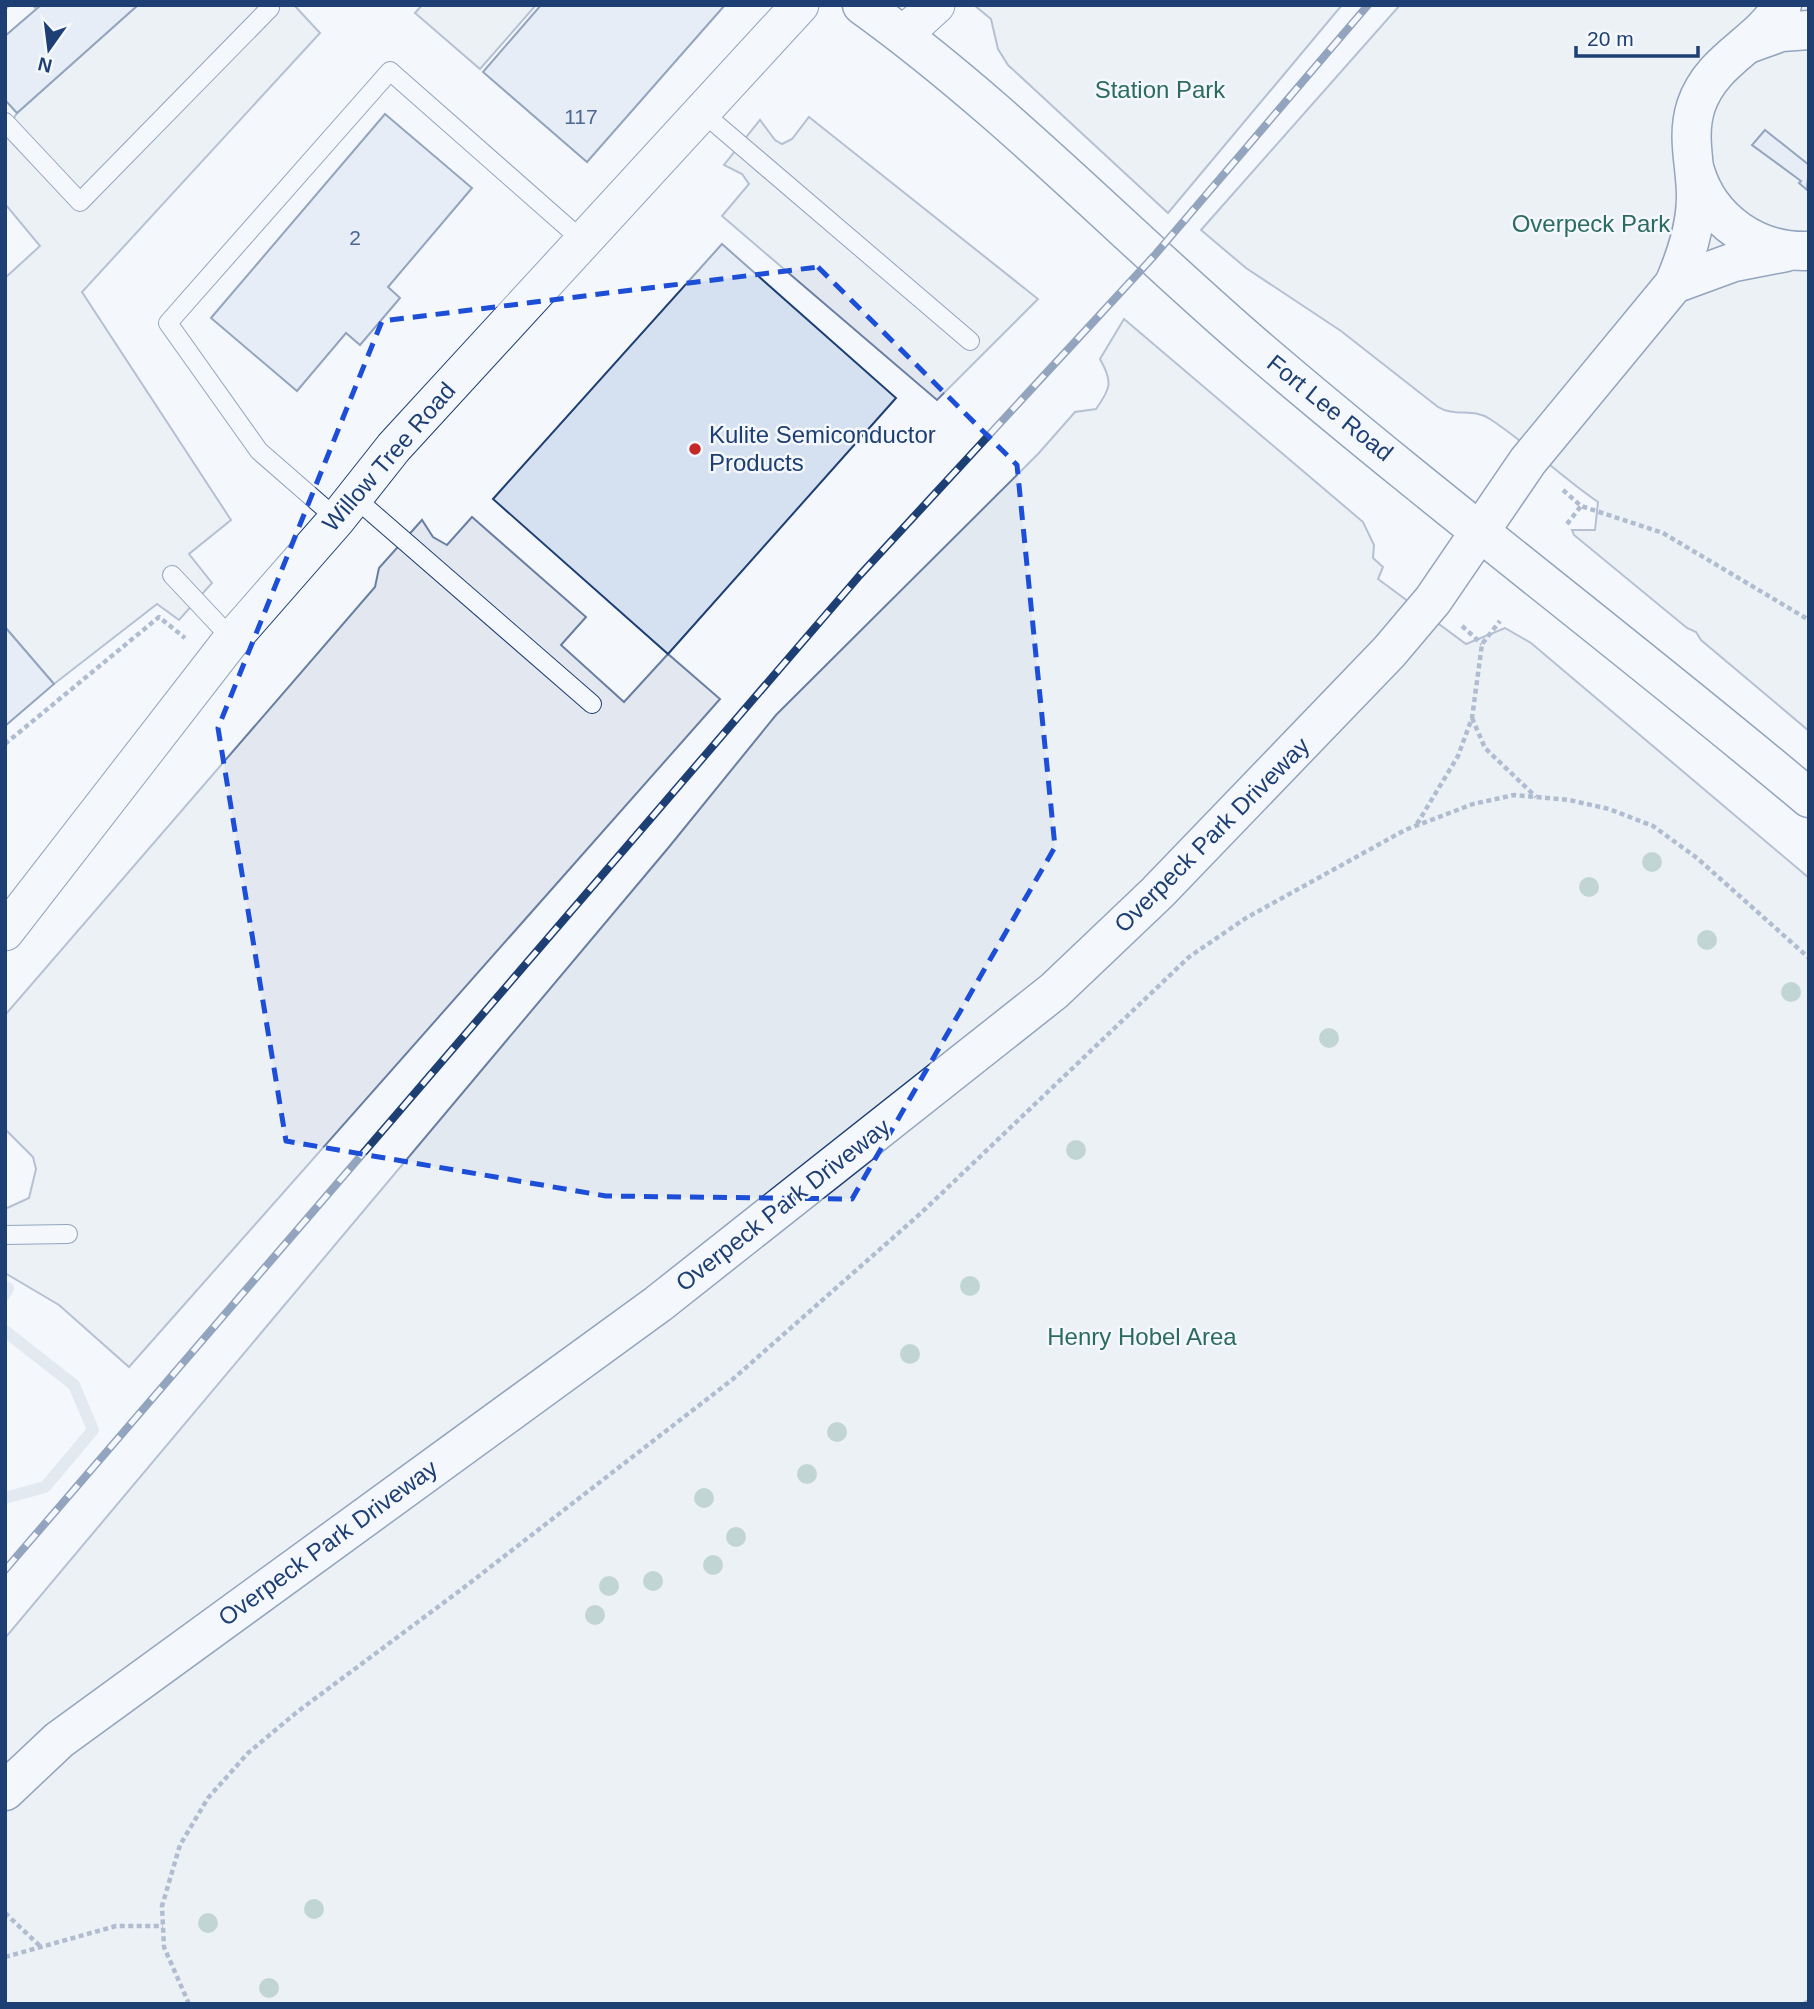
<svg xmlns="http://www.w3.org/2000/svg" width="1814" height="2009" font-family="Arial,sans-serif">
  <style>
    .green { fill: #e3e9f0; stroke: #687fa3; stroke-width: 2 }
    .parking { fill: #e3e8f0; stroke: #687fa3; stroke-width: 2 }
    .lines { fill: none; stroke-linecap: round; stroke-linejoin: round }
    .stream { stroke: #cfd7e4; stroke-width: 12 }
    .building { fill: #d5e0f0; stroke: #1d3f73; stroke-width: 2 }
    .service-casing { stroke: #1d3f73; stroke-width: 20 }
    .minor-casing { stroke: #1d3f73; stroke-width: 39 }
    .tertiary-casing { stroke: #1d3f73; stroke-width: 41 }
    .secondary-casing { stroke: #1d3f73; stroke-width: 41 }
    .path { stroke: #5e769c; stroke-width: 4.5; stroke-dasharray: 5 3.5; stroke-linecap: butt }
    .service { stroke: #f4f7fb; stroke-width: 18 }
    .minor { stroke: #f4f7fb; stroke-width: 37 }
    .tertiary { stroke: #f4f7fb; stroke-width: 38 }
    .secondary { stroke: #f4f7fb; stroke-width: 38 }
    .rail-casing { stroke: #1d3f73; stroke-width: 8 }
    .rail { stroke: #f4f7fb; stroke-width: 5; stroke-dasharray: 16; stroke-linecap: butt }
    .tree { fill: #86aba6 }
    .marked { fill: none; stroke: #1d4ed8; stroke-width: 5; stroke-dasharray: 14 9; stroke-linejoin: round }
    .poi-dot { fill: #c62828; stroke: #f4f7fb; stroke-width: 2.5 }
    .labels { text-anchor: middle; stroke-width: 5; stroke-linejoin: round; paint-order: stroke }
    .number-label { font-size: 21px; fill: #4b6792 }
    .park-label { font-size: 24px; fill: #2c6c60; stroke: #f4f7fb }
    .street-label { font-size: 24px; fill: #1d3f73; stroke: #f4f7fb }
    .poi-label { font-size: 24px; fill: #1d3f73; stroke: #f4f7fb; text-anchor: start }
  </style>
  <rect width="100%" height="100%" fill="#f4f7fb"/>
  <g class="green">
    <polygon points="974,5 1342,5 1168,213 1008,65 998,49 991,19"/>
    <path d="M 1400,5 L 1809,5 L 1809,731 L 1701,640 L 1696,632 L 1687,628 L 1574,535 L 1572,530 L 1595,530 L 1598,502 C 1560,476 1528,444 1490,419 C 1474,408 1454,417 1438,407 L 1341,331 L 1246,268 L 1201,230 Z"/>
    <path d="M 1124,319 L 1363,522 L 1374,545 L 1373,558 L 1383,567 L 1378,579 L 1466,644 L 1505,628 L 1531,643 L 1809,878 L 1809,2004 L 5,2004 L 5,1638 L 669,847 L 776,715 L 1038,454 L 1075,412 L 1096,409 C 1111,388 1113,382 1100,359 Z"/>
  </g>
  <g class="parking">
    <polygon points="138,5 294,5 320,33 82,292 231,520 189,554 212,583 179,620 157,604 54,684 5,627 5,278 40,246 5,204 5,133 17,113"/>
    <polygon points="422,5 536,5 480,69 415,13"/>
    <polygon points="809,117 1038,299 937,400 722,216 749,184 742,174 724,165 760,120 775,140 782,144 792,139"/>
    <polygon points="472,517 586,617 561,645 624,702 668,654 720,699 129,1367 59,1305 5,1273 5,1209 29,1198 36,1169 33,1157 5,1129 5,1015 375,587 379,568 422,520 433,537 447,545"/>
  </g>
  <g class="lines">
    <g class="stream">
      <polyline points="5,1294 8,1288"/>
      <polyline points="5,1331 74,1385 93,1430 45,1487 5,1498"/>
    </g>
  </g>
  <g class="building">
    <polygon points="41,5 138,5 17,113 5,100 5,36"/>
    <polygon points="541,5 725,5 587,162 483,72"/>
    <polygon points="385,114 472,188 388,287 400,298 360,345 346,333 297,391 211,318"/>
    <polygon points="1765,130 1809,165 1807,190 1799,183 1801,181 1752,145"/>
    <polygon points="722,244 896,398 668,654 493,499"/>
    <polygon points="5,627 54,684 5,726"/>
  </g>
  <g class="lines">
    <defs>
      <g id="service">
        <polyline points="702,112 970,341"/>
        <polyline points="5,122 80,202 270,8 268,5"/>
        <polyline points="354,497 592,704"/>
        <polyline points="337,519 259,451 168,323 390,71 583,241"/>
        <polyline points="172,575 232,639"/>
        <polyline points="5,1235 68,1234"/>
      </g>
      <g id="minor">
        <polyline points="903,35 936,5"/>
        <polyline points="5,932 232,639 337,519 394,447 800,5"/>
      </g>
      <g id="tertiary">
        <polyline points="1748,44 1781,32 1809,30"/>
        <path d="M 1695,171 C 1710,221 1757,253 1809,251"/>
        <polyline points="1674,284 1734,262 1786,252"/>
        <path d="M 5,1791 L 59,1740 L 658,1304 L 1054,991 L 1157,893 L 1389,652 L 1433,600 L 1528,461 L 1674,284 C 1686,256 1696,227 1696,196 C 1696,165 1686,137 1696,106 C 1712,58 1760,45 1782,5"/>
      </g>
      <path id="secondary" d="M 862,5 C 1005,108 1127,237 1260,351 C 1439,504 1628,646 1809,798"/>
    </defs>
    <use href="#service" class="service-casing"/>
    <use href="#minor" class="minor-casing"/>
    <use href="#tertiary" class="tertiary-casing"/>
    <use href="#secondary" class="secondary-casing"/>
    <g class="path">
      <polyline points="34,5 37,8"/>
      <polyline points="5,8 8,5"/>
      <polyline points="1563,490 1581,506 1663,533 1809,620"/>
      <polyline points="1567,524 1581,506"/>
      <polyline points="1462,626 1482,644"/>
      <polyline points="1472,718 1485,748 1536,797"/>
      <polyline points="5,744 159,617 185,638"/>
      <polyline points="1417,824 1458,756 1472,718 1482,644 1500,621"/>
      <polyline points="5,1913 40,1946"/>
      <polyline points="5,1957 116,1926 163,1926"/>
      <polyline points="189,2004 164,1947 162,1906 180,1845 208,1798 248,1753 297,1712 462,1589 733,1379 921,1213 1189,957 1246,918 1405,830 1473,804 1514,795 1569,800 1609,809 1653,826 1697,858 1809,958"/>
      <polyline points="1804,2004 1809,2001"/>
    </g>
    <use href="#service" class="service"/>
    <use href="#minor" class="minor"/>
    <use href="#tertiary" class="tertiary"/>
    <use href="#secondary" class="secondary"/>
    <defs>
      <polyline id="rail" points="5,1570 860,575 1154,256 1368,5"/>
    </defs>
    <use href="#rail" class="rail-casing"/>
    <use href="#rail" class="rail"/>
  </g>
  <g class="tree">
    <circle cx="1652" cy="862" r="10"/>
    <circle cx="1589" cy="887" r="10"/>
    <circle cx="1707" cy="940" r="10"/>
    <circle cx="1791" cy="992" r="10"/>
    <circle cx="1329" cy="1038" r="10"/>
    <circle cx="1076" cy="1150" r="10"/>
    <circle cx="970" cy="1286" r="10"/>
    <circle cx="910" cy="1354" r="10"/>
    <circle cx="837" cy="1432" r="10"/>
    <circle cx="807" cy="1474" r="10"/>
    <circle cx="704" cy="1498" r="10"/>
    <circle cx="736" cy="1537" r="10"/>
    <circle cx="713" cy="1565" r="10"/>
    <circle cx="653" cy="1581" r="10"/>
    <circle cx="609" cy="1586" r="10"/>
    <circle cx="595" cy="1615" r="10"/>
    <circle cx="314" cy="1909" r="10"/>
    <circle cx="208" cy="1923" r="10"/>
    <circle cx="269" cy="1988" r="10"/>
  </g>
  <path d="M0 0H1814V2009H0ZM 818,267 L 1017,465 L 1055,847 L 852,1199 L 606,1196 L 286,1141 L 218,728 L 382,321 Z" fill="#f4f7fb" fill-opacity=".55" fill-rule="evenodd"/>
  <path class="marked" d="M 818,267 L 1017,465 L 1055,847 L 852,1199 L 606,1196 L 286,1141 L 218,728 L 382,321 Z"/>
  <circle class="poi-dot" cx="695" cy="449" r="7"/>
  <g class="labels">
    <g class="number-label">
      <text x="581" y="124">117</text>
      <text x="355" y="245">2</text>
    </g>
    <g class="park-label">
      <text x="1160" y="98">Station Park</text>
      <text x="1591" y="232">Overpeck Park</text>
      <text x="1142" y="1345">Henry Hobel Area</text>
    </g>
    <g class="street-label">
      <text transform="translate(1330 408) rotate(39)" y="8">Fort Lee Road</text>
      <text transform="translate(389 457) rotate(-49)" y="8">Willow Tree Road</text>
      <text transform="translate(1212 835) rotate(-45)" y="8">Overpeck Park Driveway</text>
      <text transform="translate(783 1205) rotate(-38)" y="8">Overpeck Park Driveway</text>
      <text transform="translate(328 1543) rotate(-36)" y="8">Overpeck Park Driveway</text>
    </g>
    <g class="poi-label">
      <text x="709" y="443">Kulite Semiconductor<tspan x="709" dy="28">Products</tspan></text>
    </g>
  </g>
  <rect width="1814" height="2009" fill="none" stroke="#1d3f73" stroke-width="14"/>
  <g transform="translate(49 49) rotate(194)" stroke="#f4f7fb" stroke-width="5" paint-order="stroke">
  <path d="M0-5L12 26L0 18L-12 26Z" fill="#1d3f73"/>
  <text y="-10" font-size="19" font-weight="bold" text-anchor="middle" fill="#1d3f73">N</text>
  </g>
  <path d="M1576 46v10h122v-10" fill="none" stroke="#1d3f73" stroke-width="3.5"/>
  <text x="1587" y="46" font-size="21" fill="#1d3f73" stroke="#f4f7fb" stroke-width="5" paint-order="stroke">20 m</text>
</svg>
